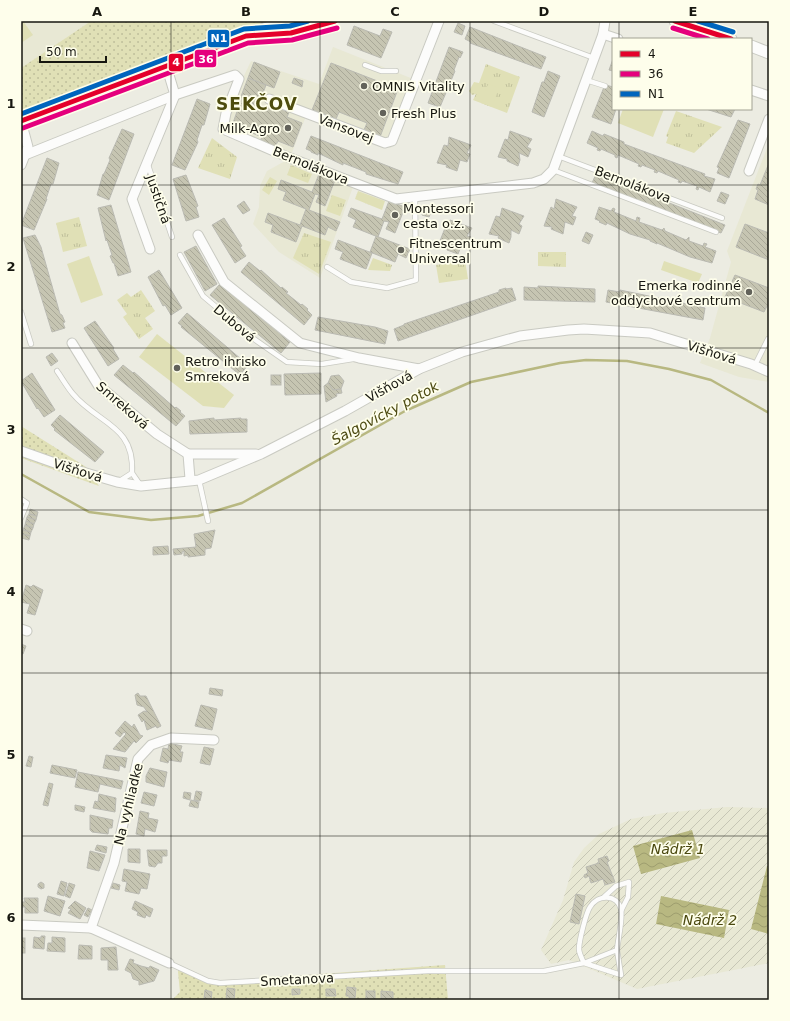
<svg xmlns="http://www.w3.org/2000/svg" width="790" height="1021" font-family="'DejaVu Sans',sans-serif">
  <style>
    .built { fill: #e8e8d4 }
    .industrial { fill: url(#industrial-furrows) }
    .grass { fill: url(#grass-dots) }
    .park { fill: url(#park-tufts) }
    .pitch { fill: #e0e0b6 }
    .water { fill: url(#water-waves) }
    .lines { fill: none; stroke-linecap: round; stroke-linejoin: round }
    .stream { stroke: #b8b881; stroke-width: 2.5 }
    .building { fill: url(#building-back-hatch); stroke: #babab2 }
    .service-casing { stroke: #c9cac2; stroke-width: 6 }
    .minor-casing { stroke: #c9cac2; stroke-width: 11 }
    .tertiary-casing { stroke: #c9cac2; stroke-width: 13 }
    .service { stroke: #fcfcfb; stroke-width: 4.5 }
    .minor { stroke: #fcfcfb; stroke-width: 9 }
    .tertiary { stroke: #fcfcfb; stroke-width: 11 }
    .bus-1-casing { stroke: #fefeeb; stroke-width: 8 }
    .bus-2-casing { stroke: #fefeeb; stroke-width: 8 }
    .bus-3-casing { stroke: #fefeeb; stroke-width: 8 }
    .bus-1 { stroke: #e4002b; stroke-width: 5 }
    .bus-2 { stroke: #e5007d; stroke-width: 5 }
    .bus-3 { stroke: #0065bd; stroke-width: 5 }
    .grid { fill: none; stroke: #171710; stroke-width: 1; stroke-opacity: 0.55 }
    .poi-dot { fill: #62625a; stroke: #fefeeb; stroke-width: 1.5 }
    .labels { text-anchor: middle; stroke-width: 3.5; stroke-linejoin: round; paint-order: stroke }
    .poi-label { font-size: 13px; fill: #171710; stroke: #fefeeb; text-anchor: start }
    .street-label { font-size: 13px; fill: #171710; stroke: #fefeeb }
    .water-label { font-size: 14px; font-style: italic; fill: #4b4910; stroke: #fefeeb }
    .district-label { font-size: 17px; font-weight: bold; letter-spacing: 1px; fill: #4e4d0e; stroke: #fefeeb }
    .line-badge { stroke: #fefeeb; stroke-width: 1.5 }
    .badge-label { font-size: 11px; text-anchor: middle; font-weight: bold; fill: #fff }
    .neatline { fill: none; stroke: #171710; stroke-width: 1.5 }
    .grid-label { font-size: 13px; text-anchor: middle; font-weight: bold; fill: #171710 }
  </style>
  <defs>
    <pattern id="industrial-furrows" width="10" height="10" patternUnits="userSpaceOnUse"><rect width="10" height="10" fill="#e8e8d4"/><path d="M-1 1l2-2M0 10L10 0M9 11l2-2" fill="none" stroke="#c6c6b5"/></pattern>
    <pattern id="grass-dots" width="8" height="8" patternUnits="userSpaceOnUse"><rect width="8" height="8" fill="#e0e0b6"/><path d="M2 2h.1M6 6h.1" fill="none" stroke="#bfbf9b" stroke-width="1.8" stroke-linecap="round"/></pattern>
    <pattern id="park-tufts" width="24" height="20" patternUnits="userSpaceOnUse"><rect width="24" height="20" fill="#e0e0b6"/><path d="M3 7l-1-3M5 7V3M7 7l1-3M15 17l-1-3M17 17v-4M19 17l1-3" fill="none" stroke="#bfbf9b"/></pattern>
    <pattern id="water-waves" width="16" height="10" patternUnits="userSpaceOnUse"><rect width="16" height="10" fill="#b8b881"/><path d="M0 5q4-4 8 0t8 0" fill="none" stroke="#9d9d6e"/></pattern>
    <pattern id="building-back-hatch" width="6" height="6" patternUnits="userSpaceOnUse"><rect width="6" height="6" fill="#c6c5b2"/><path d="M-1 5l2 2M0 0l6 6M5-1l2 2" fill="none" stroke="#a9a898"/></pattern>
  </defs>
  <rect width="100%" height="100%" fill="#ecece2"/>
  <g class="built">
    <polygon points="21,21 91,21 21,68"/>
    <polygon points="333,47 418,81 391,148 306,116 290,158 223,129 226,113 251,61 319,84"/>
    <polygon points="769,143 769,382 739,377 700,363 710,338 731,262 727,251"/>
    <polygon points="285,161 353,187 320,278 279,252 253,224 259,207 260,186 267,171"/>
  </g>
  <polygon class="industrial" points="727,807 769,808 769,963 637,989 569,960 551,964 541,950 563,900 574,862 584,848 599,834 631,819 664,813"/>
  <g class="grass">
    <polygon points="91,21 287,21 21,120 21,68"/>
    <polygon points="21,426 86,467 99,486 21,458"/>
    <polygon points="445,965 448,1000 172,1000 180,992 178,972 179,968 208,982"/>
  </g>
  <g class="park">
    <polygon points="486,64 520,77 507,113 473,100 476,94 472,95 469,91 474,82 479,83"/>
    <polygon points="676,111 722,127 694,153 666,143 668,137 666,136"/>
    <polygon points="212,138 237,157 230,179 198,168"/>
    <polygon points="291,165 312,174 308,183 287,175"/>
    <polygon points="270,177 277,181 269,195 262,190"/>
    <polygon points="358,191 385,201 382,210 355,199"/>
    <polygon points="332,195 346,200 340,216 326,211"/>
    <polygon points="79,217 87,246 63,252 56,223"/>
    <polygon points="304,233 331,242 319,274 293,258"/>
    <polygon points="538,252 566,252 566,267 538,266"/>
    <polygon points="373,258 392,265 390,271 368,270"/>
    <polygon points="465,260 468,279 439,283 436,265"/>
    <polygon points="141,290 155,311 145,318 153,329 139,339 123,317 127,314 117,300 127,293 131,297"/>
  </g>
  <g class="pitch">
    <polygon points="21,21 23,21 33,35 21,43"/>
    <polygon points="488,84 499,88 492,107 481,103"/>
    <polygon points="623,109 664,109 653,137 618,123"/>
    <polygon points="89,256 103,295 81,303 67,264"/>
    <polygon points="664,261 702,274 698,283 661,270"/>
    <polygon points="157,334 234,395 224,408 203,406 139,357"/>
  </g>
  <g class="water">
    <polygon points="692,830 700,858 641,874 633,846"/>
    <polygon points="767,866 769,866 769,934 751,929"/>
    <polygon points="661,896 729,910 724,938 656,924"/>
  </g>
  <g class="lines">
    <polyline class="stream" points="21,474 89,512 151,520 198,516 242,503 405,411 471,382 560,363 586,360 627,361 669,369 711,380 769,413"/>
  </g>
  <g class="building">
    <polygon points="458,23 465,26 462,35 454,32"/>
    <polygon points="354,26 380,36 383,29 392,32 381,58 347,45"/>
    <polygon points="470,27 546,57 541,69 470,43 471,42 465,39"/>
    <polygon points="449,47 463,52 460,58 459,57 454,70 455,71 440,107 428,103"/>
    <polygon points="613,59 613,71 609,70"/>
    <polygon points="254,62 280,72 274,88 248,78"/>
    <polygon points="331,63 398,89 380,137 364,130 367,123 339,112 336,119 312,110"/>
    <polygon points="548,71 560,76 544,117 532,112 542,82 544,82"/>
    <polygon points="248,78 266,85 258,106 240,99"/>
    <polygon points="294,78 303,81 302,87 292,83"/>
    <polygon points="606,85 613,87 613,109 616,109 611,124 592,117 604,87"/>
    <polygon points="197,99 210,104 204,125 202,125 197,140 198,142 185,170 172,165"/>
    <polygon points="240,99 268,110 271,102 290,110 287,117 302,123 293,147 278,141 275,147 260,141 262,137 235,126 235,124 233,123 240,103 238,103"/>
    <polygon points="706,109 735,109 731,117"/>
    <polygon points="738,120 750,124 729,178 717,173 719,168 717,167"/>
    <polygon points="122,129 134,134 109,200 97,195 103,174 104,174 110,160 109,158"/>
    <polygon points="510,131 532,139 527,147 531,149 528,157 519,153 520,160 518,166 507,161 507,159 498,157 505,139 508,140"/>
    <polygon points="592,131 603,136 604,134 624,142 624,144 705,174 704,176 715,179 710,192 699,187 698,190 696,189 697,186 682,181 681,183 678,182 679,180 658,171 657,173 654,172 655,170 642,165 641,167 638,166 639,164 618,155 617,158 615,157 615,155 601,149 600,151 597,150 598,148 587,143"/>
    <polygon points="311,136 403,172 398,184 366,174 366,172 343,163 343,165 318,153 318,155 311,152 311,151 306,149"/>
    <polygon points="449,137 471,145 467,153 470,154 467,162 460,160 457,171 446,167 447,165 437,163 444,145 448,146"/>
    <polygon points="47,158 59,163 53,184 51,184 46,199 47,199 34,230 21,225"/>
    <polygon points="769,163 769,205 755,199 758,190 756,189 758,184 760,185"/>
    <polygon points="319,174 335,180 325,206 316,202 319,195 315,194 309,210 340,222 336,231 328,227 325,235 302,226 296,242 271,232 273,225 265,222 268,213 300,225 306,209 283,200 286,192 278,189 281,180 312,192"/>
    <polygon points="596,174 725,225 721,233 592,183"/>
    <polygon points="186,175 198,206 196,207 199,217 186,221 173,179"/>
    <polygon points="721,192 729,195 725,204 717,201"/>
    <polygon points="556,199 577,207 572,216 576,217 573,225 565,222 563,234 551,229 552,227 544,226 551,207 554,209"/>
    <polygon points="244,201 250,210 243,214 237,206"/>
    <polygon points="389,201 405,207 395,233 386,229 389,222 384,221 378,237 353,227 356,220 348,216 351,208 382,219"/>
    <polygon points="111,205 131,272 118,276 114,263 113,263 110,256 112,255 107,240 106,241 98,208"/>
    <polygon points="426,205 433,208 429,217 422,215"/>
    <polygon points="599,207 611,211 613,208 615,209 614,212 636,221 637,217 640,218 639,222 662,230 664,228 665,231 686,240 689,237 689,241 703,246 704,243 707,244 705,247 716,251 712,263 690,257 657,243 657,244 650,241 650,240 630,234 607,223 606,225 599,222 600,221 595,219"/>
    <polygon points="502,208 524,216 519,224 522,226 519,234 511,230 511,237 509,243 498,238 499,236 489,234 496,216 500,217"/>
    <polygon points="224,218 242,246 240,247 246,256 235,263 212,225"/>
    <polygon points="450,220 472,228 467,236 471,237 468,246 459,242 460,249 458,254 447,250 447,248 438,246 445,228 448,229"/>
    <polygon points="745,224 769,233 769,260 736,247"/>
    <polygon points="586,232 593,235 589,244 582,241"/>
    <polygon points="35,235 41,247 60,314 62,315 65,322 63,323 65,328 52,332 23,238"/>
    <polygon points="376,236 410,249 406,258 398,254 395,262 370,252"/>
    <polygon points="338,240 372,253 366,269 340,259 343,252 335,249"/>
    <polygon points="196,246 217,284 205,291 184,252"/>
    <polygon points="249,262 260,271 261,270 281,288 282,287 288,292 286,293 301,305 302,304 308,309 307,310 312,315 304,325 241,272"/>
    <polygon points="159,270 182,308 171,315 165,305 163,306 148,277"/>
    <polygon points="735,275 769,288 769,306 767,306 764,312 725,297"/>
    <polygon points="220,284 290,342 281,353 210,295"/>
    <polygon points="538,286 595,289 595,302 524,300 524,287 538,288"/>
    <polygon points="506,288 506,289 512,288 516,300 398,341 394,329 404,325 404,324 499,292 499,290"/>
    <polygon points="608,290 620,292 620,290 692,305 693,304 700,305 700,307 705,308 703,320 606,302"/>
    <polygon points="187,313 248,365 240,375 181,327 182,326 178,323"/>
    <polygon points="318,317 375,327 388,331 385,344 315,330"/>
    <polygon points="95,321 114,348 113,349 119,359 108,366 84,328"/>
    <polygon points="52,353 58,361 51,366 46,357"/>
    <polygon points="123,365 133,373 134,372 175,408 176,407 181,411 180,412 185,416 176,426 114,375"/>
    <polygon points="32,373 55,410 44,417 38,408 37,409 21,381"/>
    <polygon points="321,373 321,394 285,395 284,374"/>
    <rect x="271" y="375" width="10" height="10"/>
    <polygon points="339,375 344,381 341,389 333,390 328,383 331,376"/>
    <polygon points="328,383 333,390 341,389 342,393 336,394 337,396 326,402 324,386"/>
    <polygon points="60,415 104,452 95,462 54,430 55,429 51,425"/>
    <polygon points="214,418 214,420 241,418 241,419 247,419 247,432 190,434 189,421"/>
    <polygon points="30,509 38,512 37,516 29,514"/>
    <polygon points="29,514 37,516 36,520 27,517"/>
    <polygon points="27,517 36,520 34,524 26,521"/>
    <polygon points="26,521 34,524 33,528 25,525"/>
    <polygon points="25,525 33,528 31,532 23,530"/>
    <polygon points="23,530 31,532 30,536 22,534"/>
    <polygon points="215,530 211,548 205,549 205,555 188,557 188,555 184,556 184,551 182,552 182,554 174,555 173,549 196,547 194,534"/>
    <polygon points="22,534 30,536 29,540 21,538"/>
    <polygon points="168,546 169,554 153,555 153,547"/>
    <polygon points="26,585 31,587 33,585 43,590 35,615 27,613 30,604 21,602"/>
    <polygon points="21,641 21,644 26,646 23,654 21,654"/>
    <polygon points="210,688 223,690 222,696 209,694"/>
    <polygon points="138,693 140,696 146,696 161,726 157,728 156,726 147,730 144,720 142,722 138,715 144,711 147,712 144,707 137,705 135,695"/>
    <polygon points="201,705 217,709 212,730 195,726"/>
    <polygon points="125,721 132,727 134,724 140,735 143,736 136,743 134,741 125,752 113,749 126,734 124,732 120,737 115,733"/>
    <polygon points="169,743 182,746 180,752 183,752 181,762 169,760 168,763 160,761 163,748 168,749"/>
    <polygon points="204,747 214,749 210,765 200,763"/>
    <polygon points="106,755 127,758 125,768 120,765 119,771 103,768"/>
    <polygon points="29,756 33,757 31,767 26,766"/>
    <polygon points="52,765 77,770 75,778 50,773"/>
    <polygon points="150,768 167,772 164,787 146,782 146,776"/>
    <polygon points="78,772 123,781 121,789 100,784 98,792 75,787"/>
    <polygon points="49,783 53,784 48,806 43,805"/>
    <polygon points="196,791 202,792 200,801 194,800"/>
    <polygon points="144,792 157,795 154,806 141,803"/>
    <polygon points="184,792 191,793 190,800 183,798"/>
    <polygon points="99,794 116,798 115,812 93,808 95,801 98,802"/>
    <polygon points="191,800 199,802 198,808 189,806"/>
    <polygon points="75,805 85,807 84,812 75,810"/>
    <polygon points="140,811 149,813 148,818 158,820 155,832 145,829 144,836 136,834"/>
    <polygon points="90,815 113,820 112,828 109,828 108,834 92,832 90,830"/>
    <polygon points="97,845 107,847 106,853 95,850"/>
    <polygon points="128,849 140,849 140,863 128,862"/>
    <polygon points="147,850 167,850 167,856 162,856 162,863 158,863 155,867 149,866"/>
    <polygon points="90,851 105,855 99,871 87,868"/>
    <polygon points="607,856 609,861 607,862 615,882 605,885 603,879 591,883 589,876 585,878 584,875 588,873 586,867 599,863 598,859"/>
    <polygon points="124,869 150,874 147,889 141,888 139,894 125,891 127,882 122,881"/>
    <polygon points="61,881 67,883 64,896 57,894"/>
    <polygon points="41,882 44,884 44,888 41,889 38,887 38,884"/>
    <polygon points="69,883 75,885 70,898 65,896"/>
    <polygon points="113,883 120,885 119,890 111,888"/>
    <polygon points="576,894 585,896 579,924 570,922"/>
    <polygon points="48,896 65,901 60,916 44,911"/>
    <polygon points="24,898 38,898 38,913 25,913 25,907 21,907 21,902 25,902"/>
    <polygon points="75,901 86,908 80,919 68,913 71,909 68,908"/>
    <polygon points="135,901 153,909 150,917 146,915 145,918 137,915 138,912 132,909"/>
    <polygon points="88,908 92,910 88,917 84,915"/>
    <polygon points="41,936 45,936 44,949 33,948 34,937 41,938"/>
    <polygon points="52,937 65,938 65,952 47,951 48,943 52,943"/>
    <rect x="21" y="938" width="4" height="15"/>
    <polygon points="79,945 92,946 92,959 78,959"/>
    <polygon points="116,947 118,970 108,970 108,960 101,960 101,948"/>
    <polygon points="130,959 134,960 133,963 141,966 149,968 150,966 159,970 154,981 139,985 139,981 133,979 131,973 125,970"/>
    <polygon points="347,987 356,988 355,998 349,998 349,996 346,996"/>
    <polygon points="227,988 235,989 234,1000 226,1000"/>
    <polygon points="292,989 300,989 300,994 292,995"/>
    <polygon points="326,989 335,989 336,996 326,996"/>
    <polygon points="205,990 212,992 211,1000 204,999"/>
    <rect x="366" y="991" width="9" height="9"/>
    <polygon points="381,991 393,992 393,1000 381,1000"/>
  </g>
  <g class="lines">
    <defs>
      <g id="service">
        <polyline points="494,21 594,58"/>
        <polyline points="262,35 291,33 335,21"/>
        <polyline points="365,65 381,71 396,71"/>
        <polyline points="586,80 605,86"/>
        <polyline points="558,156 722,218"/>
        <polyline points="148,165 172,237"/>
        <polyline points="553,170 716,232"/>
        <polyline points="180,255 203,296 254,339 287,362 322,364 353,359"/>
        <polyline points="327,267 351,282 387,288 416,280 415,196"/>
        <polyline points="21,312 31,344"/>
        <polyline points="755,365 768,339"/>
        <path d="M 57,371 C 62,378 67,387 73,394 C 98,424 135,425 132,473 L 141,486"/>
        <polyline points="199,480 208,521"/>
        <polyline points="118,482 132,473"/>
        <polyline points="21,499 27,503 21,518"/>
        <polyline points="604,897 616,886 629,882 628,897 621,911"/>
        <path d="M 169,963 L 208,981 L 220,983 L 428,971 L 544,971 L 584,963 L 617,950 C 618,939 623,919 621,909 C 617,894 598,894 590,907 C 586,913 579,941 579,949 C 579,953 582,959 584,963 L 621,975 L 617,950"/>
      </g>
      <g id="minor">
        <polyline points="603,34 618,39"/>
        <polyline points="751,90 769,96"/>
        <polyline points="269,99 385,143 392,141 439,21"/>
        <polyline points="25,155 175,95 235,75 239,79 226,113 223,129 290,158 396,199 533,183 544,179 553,170 603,34 605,21"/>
        <polyline points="21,165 28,147 21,121"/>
        <polyline points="749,171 769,119"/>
        <polyline points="198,235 224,282 300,343 359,358 419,369"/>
        <polyline points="150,249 132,199 175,95 166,65"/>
        <polyline points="72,343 98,385 157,434 188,454 256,454"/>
        <polyline points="21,451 69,468 117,482 141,486 199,480 261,454 345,411 419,369 462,352 520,336 568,330 584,329 650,333 751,364 769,372"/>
        <polyline points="188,454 190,479"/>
        <polyline points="21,629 27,631"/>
        <polyline points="21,925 91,928 169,963"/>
        <polyline points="91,928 114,863 138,759 151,745 171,738 214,740"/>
      </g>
      <g id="tertiary">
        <polyline points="675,21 731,39"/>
        <polyline points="751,46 769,53"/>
        <polyline points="21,121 178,61 286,21"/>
      </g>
    </defs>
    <use href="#service" class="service-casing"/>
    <use href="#minor" class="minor-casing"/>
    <use href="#tertiary" class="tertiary-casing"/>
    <use href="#service" class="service"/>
    <use href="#minor" class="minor"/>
    <use href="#tertiary" class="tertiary"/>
    <defs>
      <g id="bus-1">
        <polyline points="675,21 731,39"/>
        <polyline points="21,121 246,36 291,33 335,21"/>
      </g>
      <g id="bus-2">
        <polyline points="673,28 708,39"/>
        <polyline points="23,128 248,43 292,40 337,28"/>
      </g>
      <g id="bus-3">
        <polyline points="698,21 733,32"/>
        <polyline points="21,114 244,29 290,26 308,21"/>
      </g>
    </defs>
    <use href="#bus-1" class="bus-1-casing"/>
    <use href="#bus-2" class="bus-2-casing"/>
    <use href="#bus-3" class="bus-3-casing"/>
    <use href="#bus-1" class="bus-1"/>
    <use href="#bus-2" class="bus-2"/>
    <use href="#bus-3" class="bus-3"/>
  </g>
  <path class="grid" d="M 171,21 L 171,1000M 320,21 L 320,1000M 470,21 L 470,1000M 619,21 L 619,39M 619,109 L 619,1000M 21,185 L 769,185M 21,348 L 769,348M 21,510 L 769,510M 21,673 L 769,673M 21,836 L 769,836"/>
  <g class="poi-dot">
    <circle cx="364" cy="86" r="4"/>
    <circle cx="383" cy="113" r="4"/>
    <circle cx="288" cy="128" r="4"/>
    <circle cx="395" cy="215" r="4"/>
    <circle cx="401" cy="250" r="4"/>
    <circle cx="749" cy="292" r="4"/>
    <circle cx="177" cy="368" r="4"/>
  </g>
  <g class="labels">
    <g class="poi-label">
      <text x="372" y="91">OMNIS Vitality</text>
      <text x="391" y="118">Fresh Plus</text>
      <text x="280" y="133" text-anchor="end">Milk-Agro</text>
      <text x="403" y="213">Montessori<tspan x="403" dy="15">cesta o.z.</tspan></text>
      <text x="409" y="248">Fitnescentrum<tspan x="409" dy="15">Universal</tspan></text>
      <text x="741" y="290" text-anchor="end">Emerka rodinné<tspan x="741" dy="15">oddychové centrum</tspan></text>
      <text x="185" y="366">Retro ihrisko<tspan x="185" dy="15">Smreková</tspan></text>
    </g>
    <g class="street-label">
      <text transform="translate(346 128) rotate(21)" y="5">Vansovej</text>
      <text transform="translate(311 165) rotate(22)" y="5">Bernolákova</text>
      <text transform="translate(633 184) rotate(21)" y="5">Bernolákova</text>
      <text transform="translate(159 199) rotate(71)" y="5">Justičná</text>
      <text transform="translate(235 323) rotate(40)" y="5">Dubová</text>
      <text transform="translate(712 352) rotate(17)" y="5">Višňová</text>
      <text transform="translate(389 386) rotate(-29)" y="5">Višňová</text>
      <text transform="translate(123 405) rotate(41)" y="5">Smreková</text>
      <text transform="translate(78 470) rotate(17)" y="5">Višňová</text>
      <text transform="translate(128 804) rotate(-76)" y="5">Na vyhliadke</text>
      <text transform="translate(297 979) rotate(-3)" y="5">Smetanova</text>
    </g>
    <g class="water-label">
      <text transform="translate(385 413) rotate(-28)" y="5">Šalgovícky potok</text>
      <text x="678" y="854">Nádrž 1</text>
      <text x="710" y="925">Nádrž 2</text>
    </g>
    <g class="district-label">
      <text x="257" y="110">SEKČOV</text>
    </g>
  </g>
  <g class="line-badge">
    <rect x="207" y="29" width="23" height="19" rx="4" fill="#0065bd"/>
    <rect x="194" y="49" width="23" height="19" rx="4" fill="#e5007d"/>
    <rect x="168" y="53" width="16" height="19" rx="4" fill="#e4002b"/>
  </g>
  <g class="badge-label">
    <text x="219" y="42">N1</text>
    <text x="206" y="63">36</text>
    <text x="176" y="66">4</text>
  </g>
  <rect width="790" height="1021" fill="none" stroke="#fefeeb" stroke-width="44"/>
  <rect x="612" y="38" width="140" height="72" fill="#fefeeb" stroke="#a2a293"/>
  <rect x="620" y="51" width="20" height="6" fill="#e4002b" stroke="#a2a293"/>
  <text x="648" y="58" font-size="12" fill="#171710">4</text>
  <rect x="620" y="71" width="20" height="6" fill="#e5007d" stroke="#a2a293"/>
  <text x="648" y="78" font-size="12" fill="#171710">36</text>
  <rect x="620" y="91" width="20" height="6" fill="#0065bd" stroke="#a2a293"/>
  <text x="648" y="98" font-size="12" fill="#171710">N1</text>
  <path d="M40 56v6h66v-6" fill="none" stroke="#171710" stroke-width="2"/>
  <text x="46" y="56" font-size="12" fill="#171710" stroke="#fefeeb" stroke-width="3" paint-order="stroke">50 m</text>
  <rect x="22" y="22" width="746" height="977" class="neatline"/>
  <g class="grid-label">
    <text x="97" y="16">A</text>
    <text x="246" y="16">B</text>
    <text x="395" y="16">C</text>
    <text x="544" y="16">D</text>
    <text x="693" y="16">E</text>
    <text x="11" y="108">1</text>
    <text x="11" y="271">2</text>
    <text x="11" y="434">3</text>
    <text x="11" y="596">4</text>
    <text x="11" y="759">5</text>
    <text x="11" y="922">6</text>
  </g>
</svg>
